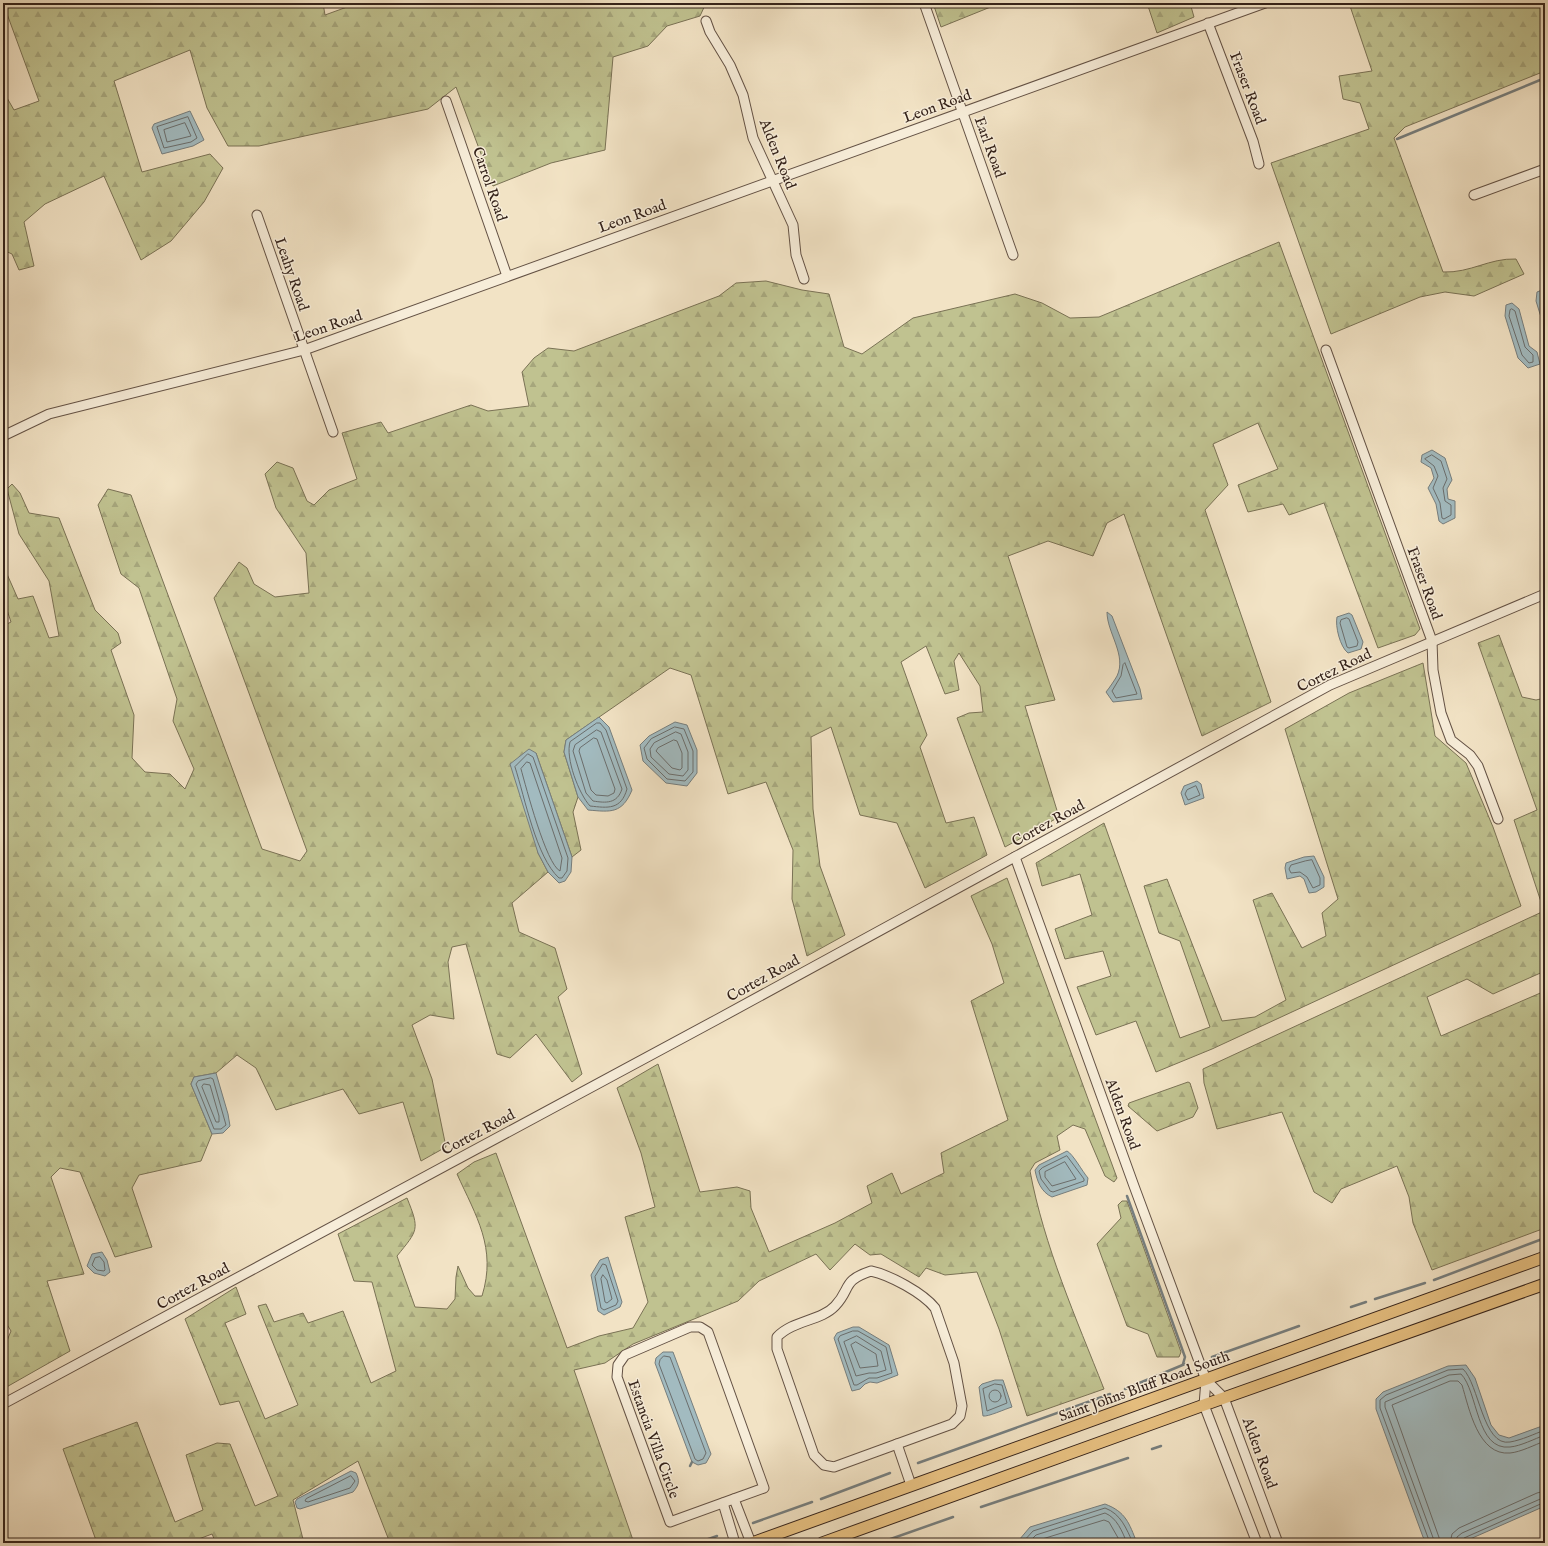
<svg xmlns="http://www.w3.org/2000/svg" width="1548" height="1546" font-family="'IM FELL English',serif">
  <style>
    .forest { fill: url(#forest-firs); stroke: #7a7255 }
    .water { fill: #a2bbc0; stroke: #767e7e }
    .lines { fill: none; stroke-linecap: round; stroke-linejoin: round }
    .shore { stroke: #6b6e6d; stroke-width: 1 }
    .stream { stroke: #767e7e; stroke-width: 2.5 }
    .minor-casing { stroke: #645245; stroke-width: 11 }
    .major-casing { stroke: #34221a; stroke-width: 13 }
    .minor { stroke: #f7edd9; stroke-width: 9 }
    .major { stroke: #e9c282; stroke-width: 11 }
    .labels { text-anchor: middle; stroke-width: 3; stroke-linejoin: round; paint-order: stroke }
    .street-label { font-size: 15px; fill: #34221a; stroke: #f7edd9 }
  </style>
  <defs>
    <pattern id="forest-firs" width="22" height="20" patternUnits="userSpaceOnUse"><rect width="22" height="20" fill="#c0c290"/><path d="M5 1l3.5 6h-7zM16 11l3.5 6h-7z" fill="#a6a67c"/></pattern>
  </defs>
  <rect width="100%" height="100%" fill="#f2e3c5"/>
  <filter id="stains"><feTurbulence type="fractalNoise" baseFrequency=".005" numOctaves="4"/><feColorMatrix values="0 0 0 0 .2 0 0 0 0 .09 0 0 0 0 .02 0 0 0 .5 -.17"/></filter>
  <radialGradient id="worn" r=".72"><stop offset=".6" stop-color="#630" stop-opacity="0"/><stop offset="1" stop-color="#630" stop-opacity=".3"/></radialGradient>
  <g class="forest">
    <polygon points="3,3 323,3 325,15 358,3 706,3 700,16 667,26 648,46 613,57 605,150 551,163 493,186 456,87 428,109 259,146 228,146 207,108 190,50 114,81 142,172 210,154 223,168 204,202 171,241 141,260 104,176 45,204 24,222 34,266 19,270 12,254 3,250 3,91 14,110 39,101"/>
    <polygon points="933,3 998,3 998,4 941,27"/>
    <polygon points="1147,3 1190,3 1194,17 1157,33"/>
    <path d="M 1349,3 L 1545,3 L 1545,71 L 1405,127 L 1394,138 L 1443,272 C 1471,273 1489,258 1516,259 L 1524,274 L 1474,296 L 1445,292 L 1420,297 L 1331,334 L 1271,163 L 1369,129 L 1360,103 L 1343,99 L 1339,76 L 1372,71 Z"/>
    <polygon points="1279,242 1420,629 1415,635 1378,648 1324,503 1289,515 1283,504 1248,512 1238,485 1278,469 1258,423 1213,444 1228,485 1205,510 1271,702 1202,736 1124,514 1107,523 1093,556 1048,541 1008,556 1055,700 1025,706 1059,817 1005,847 957,718 969,713 983,712 980,686 959,653 954,661 959,690 945,694 926,646 901,662 927,735 920,747 946,823 974,817 987,855 925,888 897,823 860,815 831,727 811,737 813,809 820,866 845,935 807,956 792,899 793,850 766,782 728,794 691,675 670,668 566,740 564,752 578,797 573,812 581,850 572,857 536,753 538,853 548,872 512,903 519,932 555,948 567,989 558,997 582,1074 572,1082 536,1034 510,1058 497,1054 466,944 452,947 448,962 454,1019 430,1015 412,1025 432,1079 446,1147 421,1161 403,1102 359,1114 343,1089 276,1110 256,1068 237,1055 216,1073 194,1077 191,1084 212,1134 201,1161 139,1175 132,1188 152,1247 115,1257 80,1172 60,1168 51,1177 84,1274 47,1281 70,1351 3,1389 3,1350 11,1331 3,1318 3,626 11,622 3,598 3,565 18,599 33,596 49,638 59,636 49,581 19,534 7,489 12,484 20,493 29,513 59,518 95,610 118,633 121,643 111,650 134,715 132,758 145,772 170,774 185,789 194,769 173,721 177,699 139,588 121,574 98,505 108,489 131,495 262,849 300,861 307,851 214,598 239,562 247,568 254,584 275,597 309,593 306,553 276,508 265,474 277,462 293,468 307,501 314,505 329,490 357,479 342,433 381,422 388,433 471,405 488,411 529,406 522,372 534,358 548,348 574,351 719,296 736,283 766,281 802,290 829,294 844,347 862,354 913,318 1015,294 1042,303 1070,318 1099,317"/>
    <polygon points="1499,635 1522,697 1536,700 1545,698 1545,741 1542,742 1543,769 1545,769 1545,929 1540,930 1545,944 1545,971 1493,994 1467,979 1427,997 1441,1036 1545,991 1545,1228 1432,1270 1413,1223 1409,1197 1397,1166 1341,1189 1332,1203 1314,1192 1282,1112 1217,1129 1204,1083 1203,1069 1544,911 1514,820 1537,810 1478,643"/>
    <polygon points="1423,663 1435,736 1466,763 1493,827 1521,906 1212,1049 1156,1072 1136,1021 1096,1035 1077,987 1111,976 1103,951 1065,959 1055,929 1092,915 1080,874 1042,886 1036,863 1104,823 1180,1038 1210,1027 1180,941 1159,933 1144,886 1167,879 1222,1021 1255,1017 1286,1000 1253,900 1272,893 1302,948 1326,936 1322,913 1338,899 1285,729 1349,693"/>
    <path d="M 1007,878 L 1117,1178 L 1114,1182 L 1105,1176 L 1085,1129 L 1073,1125 L 1057,1136 L 1060,1150 L 1035,1163 L 1030,1171 C 1044,1246 1076,1318 1104,1389 L 1027,1416 L 999,1329 L 977,1272 L 945,1275 L 926,1268 L 919,1277 L 881,1254 L 870,1255 L 855,1244 L 830,1270 L 816,1254 L 759,1281 L 738,1301 L 633,1344 L 605,1363 L 574,1370 L 634,1543 L 390,1543 L 358,1461 L 293,1500 L 304,1543 L 216,1543 L 212,1534 L 188,1543 L 97,1543 L 63,1449 L 137,1422 L 175,1522 L 203,1510 L 186,1455 L 217,1443 L 230,1444 L 255,1506 L 278,1496 L 239,1401 L 220,1405 L 185,1319 L 236,1287 L 246,1314 L 225,1323 L 265,1419 L 298,1405 L 258,1306 L 266,1304 L 274,1322 L 303,1313 L 308,1323 L 343,1311 L 371,1383 L 396,1371 L 372,1282 L 354,1281 L 338,1234 L 407,1198 C 420,1230 418,1230 397,1256 L 415,1307 L 447,1309 L 455,1299 L 456,1277 L 458,1266 L 468,1288 L 475,1296 L 482,1296 C 497,1248 476,1216 457,1174 L 474,1162 L 496,1153 L 567,1348 L 599,1336 L 633,1328 L 648,1302 L 625,1217 L 655,1207 L 641,1153 L 617,1088 L 658,1064 L 700,1192 L 737,1187 L 750,1191 L 751,1208 L 769,1252 L 835,1223 L 872,1203 L 867,1186 L 892,1173 L 901,1194 L 944,1173 L 941,1153 L 1008,1120 L 971,1001 L 1004,983 L 992,944 L 971,896 Z"/>
    <polygon points="1188,1082 1190,1083 1198,1108 1193,1117 1157,1131 1128,1106 1129,1103"/>
    <polygon points="1122,1201 1127,1201 1181,1352 1179,1357 1157,1357 1148,1334 1127,1326 1097,1244 1121,1218 1118,1205"/>
  </g>
  <g class="water">
    <polygon points="190,111 204,140 193,146 162,154 152,128 154,124"/>
    <polygon points="1542,290 1545,294 1545,330 1536,301 1537,292"/>
    <polygon points="1512,303 1519,309 1529,346 1537,352 1540,364 1528,368 1518,358 1505,316 1506,305"/>
    <polygon points="1432,450 1445,458 1452,480 1447,489 1448,499 1455,501 1455,518 1443,524 1439,521 1436,504 1428,488 1434,478 1431,468 1421,462 1422,455"/>
    <path d="M 1107,612 L 1112,616 L 1140,689 L 1142,699 L 1113,702 L 1106,692 C 1110,687 1114,681 1117,676 C 1127,655 1107,633 1107,612 Z"/>
    <path d="M 1349,613 L 1352,615 L 1363,642 L 1361,649 L 1348,653 C 1340,647 1335,626 1337,617 Z"/>
    <path d="M 599,717 L 609,727 L 632,790 C 622,814 611,812 588,810 L 578,797 L 564,752 L 566,740 Z"/>
    <polygon points="675,722 687,725 697,750 697,773 687,786 666,783 643,761 640,745 649,736"/>
    <polygon points="529,749 536,753 572,857 571,872 565,881 559,883 548,872 538,853 510,764"/>
    <polygon points="1197,781 1201,784 1204,798 1185,805 1181,793 1184,786"/>
    <polygon points="1314,856 1324,877 1324,887 1316,892 1309,893 1304,879 1300,876 1287,879 1285,868 1286,863 1304,857"/>
    <polygon points="216,1073 228,1114 230,1126 223,1133 212,1134 191,1084 194,1077"/>
    <path d="M 1067,1151 C 1073,1154 1082,1171 1088,1178 L 1087,1185 L 1052,1197 C 1041,1192 1037,1181 1035,1170 L 1039,1165 Z"/>
    <polygon points="102,1252 107,1260 110,1272 105,1276 94,1273 87,1266 92,1254"/>
    <polygon points="608,1257 622,1302 620,1307 604,1315 598,1311 591,1275 600,1260"/>
    <polygon points="853,1327 859,1327 889,1345 898,1375 877,1383 870,1382 865,1384 860,1389 852,1391 834,1338 837,1333"/>
    <polygon points="663,1352 673,1352 711,1454 706,1463 698,1465 692,1462 655,1363 656,1358"/>
    <polygon points="1466,1365 1475,1378 1491,1425 1499,1435 1509,1438 1545,1425 1545,1506 1461,1543 1427,1543 1423,1537 1376,1409 1376,1399 1383,1392 1448,1366"/>
    <path d="M 995,1380 L 1003,1380 L 1012,1407 C 1005,1409 988,1417 983,1416 L 979,1387 L 982,1384 Z"/>
    <path d="M 351,1471 L 356,1473 C 360,1481 359,1485 353,1492 L 300,1509 L 297,1508 L 295,1502 L 297,1499 Z"/>
    <path d="M 1105,1504 C 1126,1512 1129,1523 1137,1543 L 1019,1543 L 1019,1540 L 1030,1527 Z"/>
  </g>
  <g class="lines">
    <g class="shore">
      <polygon points="188,117 197,138 191,142 164,148 157,127"/>
      <polygon points="185,123 191,136 167,142 164,130"/>
      <polygon points="1512,309 1515,311 1525,347 1533,355 1533,362 1529,363 1522,355 1509,316 1510,310"/>
      <polygon points="1432,455 1441,461 1447,479 1443,488 1445,501 1451,505 1451,515 1444,519 1442,518 1440,503 1433,488 1438,476 1434,466 1425,459"/>
      <polygon points="1347,618 1349,619 1358,642 1357,646 1349,648 1347,647 1340,623 1341,620"/>
      <polygon points="1125,663 1137,694 1116,698 1112,691 1121,676 1123,665"/>
      <path d="M 597,723 L 600,723 L 606,730 L 627,789 C 621,810 608,808 590,806 C 579,794 565,758 570,742 Z"/>
      <polygon points="675,727 684,729 693,751 693,772 685,781 667,779 647,759 644,748 651,739"/>
      <path d="M 597,730 L 601,732 L 622,789 C 617,804 606,803 593,801 L 586,793 L 573,751 L 575,745 Z"/>
      <polygon points="676,732 681,734 688,752 688,770 683,776 669,774 651,757 650,749 654,743"/>
      <polygon points="594,738 597,739 615,789 614,793 608,796 596,795 591,790 579,751 580,748"/>
      <polygon points="674,740 677,741 682,753 682,768 680,770 672,768 656,751 658,748"/>
      <path d="M 528,754 L 533,757 L 568,858 L 567,871 L 562,878 L 559,878 C 536,857 525,798 515,767 Z"/>
      <path d="M 527,762 L 530,763 L 562,858 L 560,871 C 546,864 526,787 521,769 Z"/>
      <polygon points="1196,786 1200,795 1188,800 1185,794 1187,790"/>
      <polygon points="1312,860 1320,878 1320,885 1313,888 1307,877 1300,872 1291,873 1289,869 1291,865 1305,861"/>
      <polygon points="211,1078 213,1079 226,1125 221,1129 214,1129 196,1084 198,1081"/>
      <polygon points="204,1084 210,1085 219,1116 219,1122 216,1122 202,1087"/>
      <polygon points="1067,1156 1084,1179 1084,1181 1053,1192 1050,1191 1041,1179 1039,1171 1042,1168"/>
      <polygon points="1065,1162 1076,1179 1052,1186 1045,1177 1045,1172"/>
      <polygon points="100,1257 104,1262 105,1270 104,1271 97,1270 92,1265 95,1258"/>
      <polygon points="603,1264 606,1265 618,1301 616,1305 604,1310 601,1308 595,1277"/>
      <polygon points="603,1275 607,1280 612,1299 607,1303 605,1302 601,1279"/>
      <polygon points="853,1331 858,1331 886,1347 892,1373 877,1378 869,1378 857,1385 854,1385 838,1339 840,1336"/>
      <polygon points="857,1336 881,1351 886,1370 876,1373 869,1373 856,1376 844,1342"/>
      <polygon points="856,1342 876,1354 878,1366 860,1368 851,1345"/>
      <polygon points="664,1356 670,1357 706,1453 703,1459 698,1461 695,1459 659,1364 660,1360"/>
      <polygon points="995,1384 1002,1385 1007,1403 987,1411 983,1389"/>
      <circle cx="995" cy="1396" r="6"/>
      <polygon points="351,1476 355,1481 350,1488 308,1502 305,1501 306,1499"/>
      <path d="M 1022,1543 L 1033,1531 L 1105,1508 C 1121,1514 1126,1528 1133,1543"/>
      <path d="M 1028,1543 L 1036,1535 L 1105,1513 C 1117,1518 1122,1531 1127,1543"/>
      <polyline points="1036,1543 1039,1540 1104,1520 1109,1522 1121,1543"/>
      <path d="M 1430,1543 L 1380,1408 L 1380,1400 L 1386,1395 L 1448,1370 L 1463,1369 C 1479,1384 1483,1447 1510,1442 C 1522,1440 1534,1434 1545,1430"/>
      <path d="M 1435,1543 L 1385,1407 L 1385,1402 L 1449,1375 L 1461,1374 C 1478,1391 1476,1451 1510,1447 C 1521,1446 1534,1439 1545,1435"/>
      <path d="M 1441,1543 L 1392,1405 L 1450,1381 L 1458,1381 L 1462,1385 C 1469,1408 1478,1456 1510,1453 C 1521,1452 1534,1445 1545,1441"/>
      <polyline points="1450,1543 1452,1534 1459,1528 1537,1493 1545,1491"/>
      <polyline points="1456,1543 1457,1537 1462,1533 1545,1497"/>
      <polyline points="1461,1543 1464,1538 1545,1502"/>
    </g>
    <g class="stream">
      <polyline points="1397,139 1545,78"/>
      <polyline points="1127,1196 1185,1357 1183,1364"/>
      <polyline points="1434,1280 1545,1238"/>
      <polyline points="1375,1299 1425,1283"/>
      <polyline points="1351,1307 1366,1302"/>
      <polyline points="1212,1357 1299,1326"/>
      <polyline points="1125,1389 1185,1364"/>
      <polyline points="1152,1449 1161,1446"/>
      <polyline points="918,1463 1110,1394"/>
      <polyline points="690,1466 692,1462"/>
      <polyline points="821,1499 890,1473"/>
      <polyline points="981,1507 1128,1458"/>
      <polyline points="753,1523 812,1502"/>
      <polyline points="882,1542 953,1517"/>
      <polyline points="697,1543 717,1536"/>
    </g>
    <defs>
      <g id="minor">
        <polyline points="924,3 1013,255"/>
        <polyline points="706,21 710,32 730,65 743,95 753,138 793,225 796,255 804,279"/>
        <polyline points="1208,23 1253,141 1259,164"/>
        <polyline points="446,101 507,276"/>
        <polyline points="1474,195 1545,169"/>
        <polyline points="257,215 333,432"/>
        <polyline points="1326,350 1432,641 1433,670 1441,713 1451,740 1470,755 1478,766 1498,819"/>
        <polyline points="3,436 49,414 304,350 1265,3"/>
        <polyline points="1015,857 1134,1186 1206,1380 1224,1398 1278,1543"/>
        <path d="M 871,1271 C 890,1275 923,1293 935,1308 L 954,1363 L 962,1406 L 960,1416 L 952,1424 L 834,1467 L 824,1465 L 814,1455 L 777,1349 L 777,1337 C 793,1320 821,1321 835,1306 C 852,1288 841,1281 871,1271 Z"/>
        <polygon points="690,1327 700,1327 708,1332 764,1488 670,1522 617,1377 618,1365 625,1355"/>
        <polyline points="1206,1380 1204,1405 1257,1543"/>
        <polyline points="3,1404 716,1020 1330,685 1545,594"/>
        <polyline points="897,1444 911,1485"/>
        <polyline points="734,1499 751,1543"/>
        <polyline points="723,1503 735,1543"/>
      </g>
      <g id="major">
        <polyline points="752,1543 1545,1257"/>
        <polyline points="822,1543 1204,1405 1545,1284"/>
      </g>
    </defs>
    <use href="#minor" class="minor-casing"/>
    <use href="#major" class="major-casing"/>
    <use href="#minor" class="minor"/>
    <use href="#major" class="major"/>
  </g>
  <g class="labels">
    <g class="street-label">
      <text transform="translate(1248 88) rotate(69)" y="5">Fraser Road</text>
      <text transform="translate(937 106) rotate(-20)" y="5">Leon Road</text>
      <text transform="translate(990 147) rotate(70)" y="5">Earl Road</text>
      <text transform="translate(778 154) rotate(68)" y="5">Alden Road</text>
      <text transform="translate(490 184) rotate(71)" y="5">Carrol Road</text>
      <text transform="translate(632 216) rotate(-20)" y="5">Leon Road</text>
      <text transform="translate(292 274) rotate(71)" y="5">Leahy Road</text>
      <text transform="translate(328 326) rotate(-19)" y="5">Leon Road</text>
      <text transform="translate(1425 583) rotate(70)" y="5">Fraser Road</text>
      <text transform="translate(1334 670) rotate(-26)" y="5">Cortez Road</text>
      <text transform="translate(1048 823) rotate(-29)" y="5">Cortez Road</text>
      <text transform="translate(763 978) rotate(-29)" y="5">Cortez Road</text>
      <text transform="translate(1123 1114) rotate(70)" y="5">Alden Road</text>
      <text transform="translate(478 1132) rotate(-28)" y="5">Cortez Road</text>
      <text transform="translate(193 1286) rotate(-29)" y="5">Cortez Road</text>
      <text transform="translate(1144 1386) rotate(-20)" y="5">Saint Johns Bluff Road South</text>
      <text transform="translate(654 1439) rotate(70)" y="5">Estancia Villa Circle</text>
      <text transform="translate(1260 1453) rotate(70)" y="5">Alden Road</text>
    </g>
  </g>
  <rect width="1548" height="1546" fill="none" stroke="#f2e3c5" stroke-width="16"/>
  <rect x="4" y="4" width="1540" height="1538" fill="none" stroke="#34221a" stroke-width="2"/>
  <rect x="8" y="8" width="1532" height="1530" fill="none" stroke="#34221a"/>
  <rect width="100%" height="100%" filter="url(#stains)"/>
  <rect width="100%" height="100%" fill="url(#worn)"/>
</svg>
